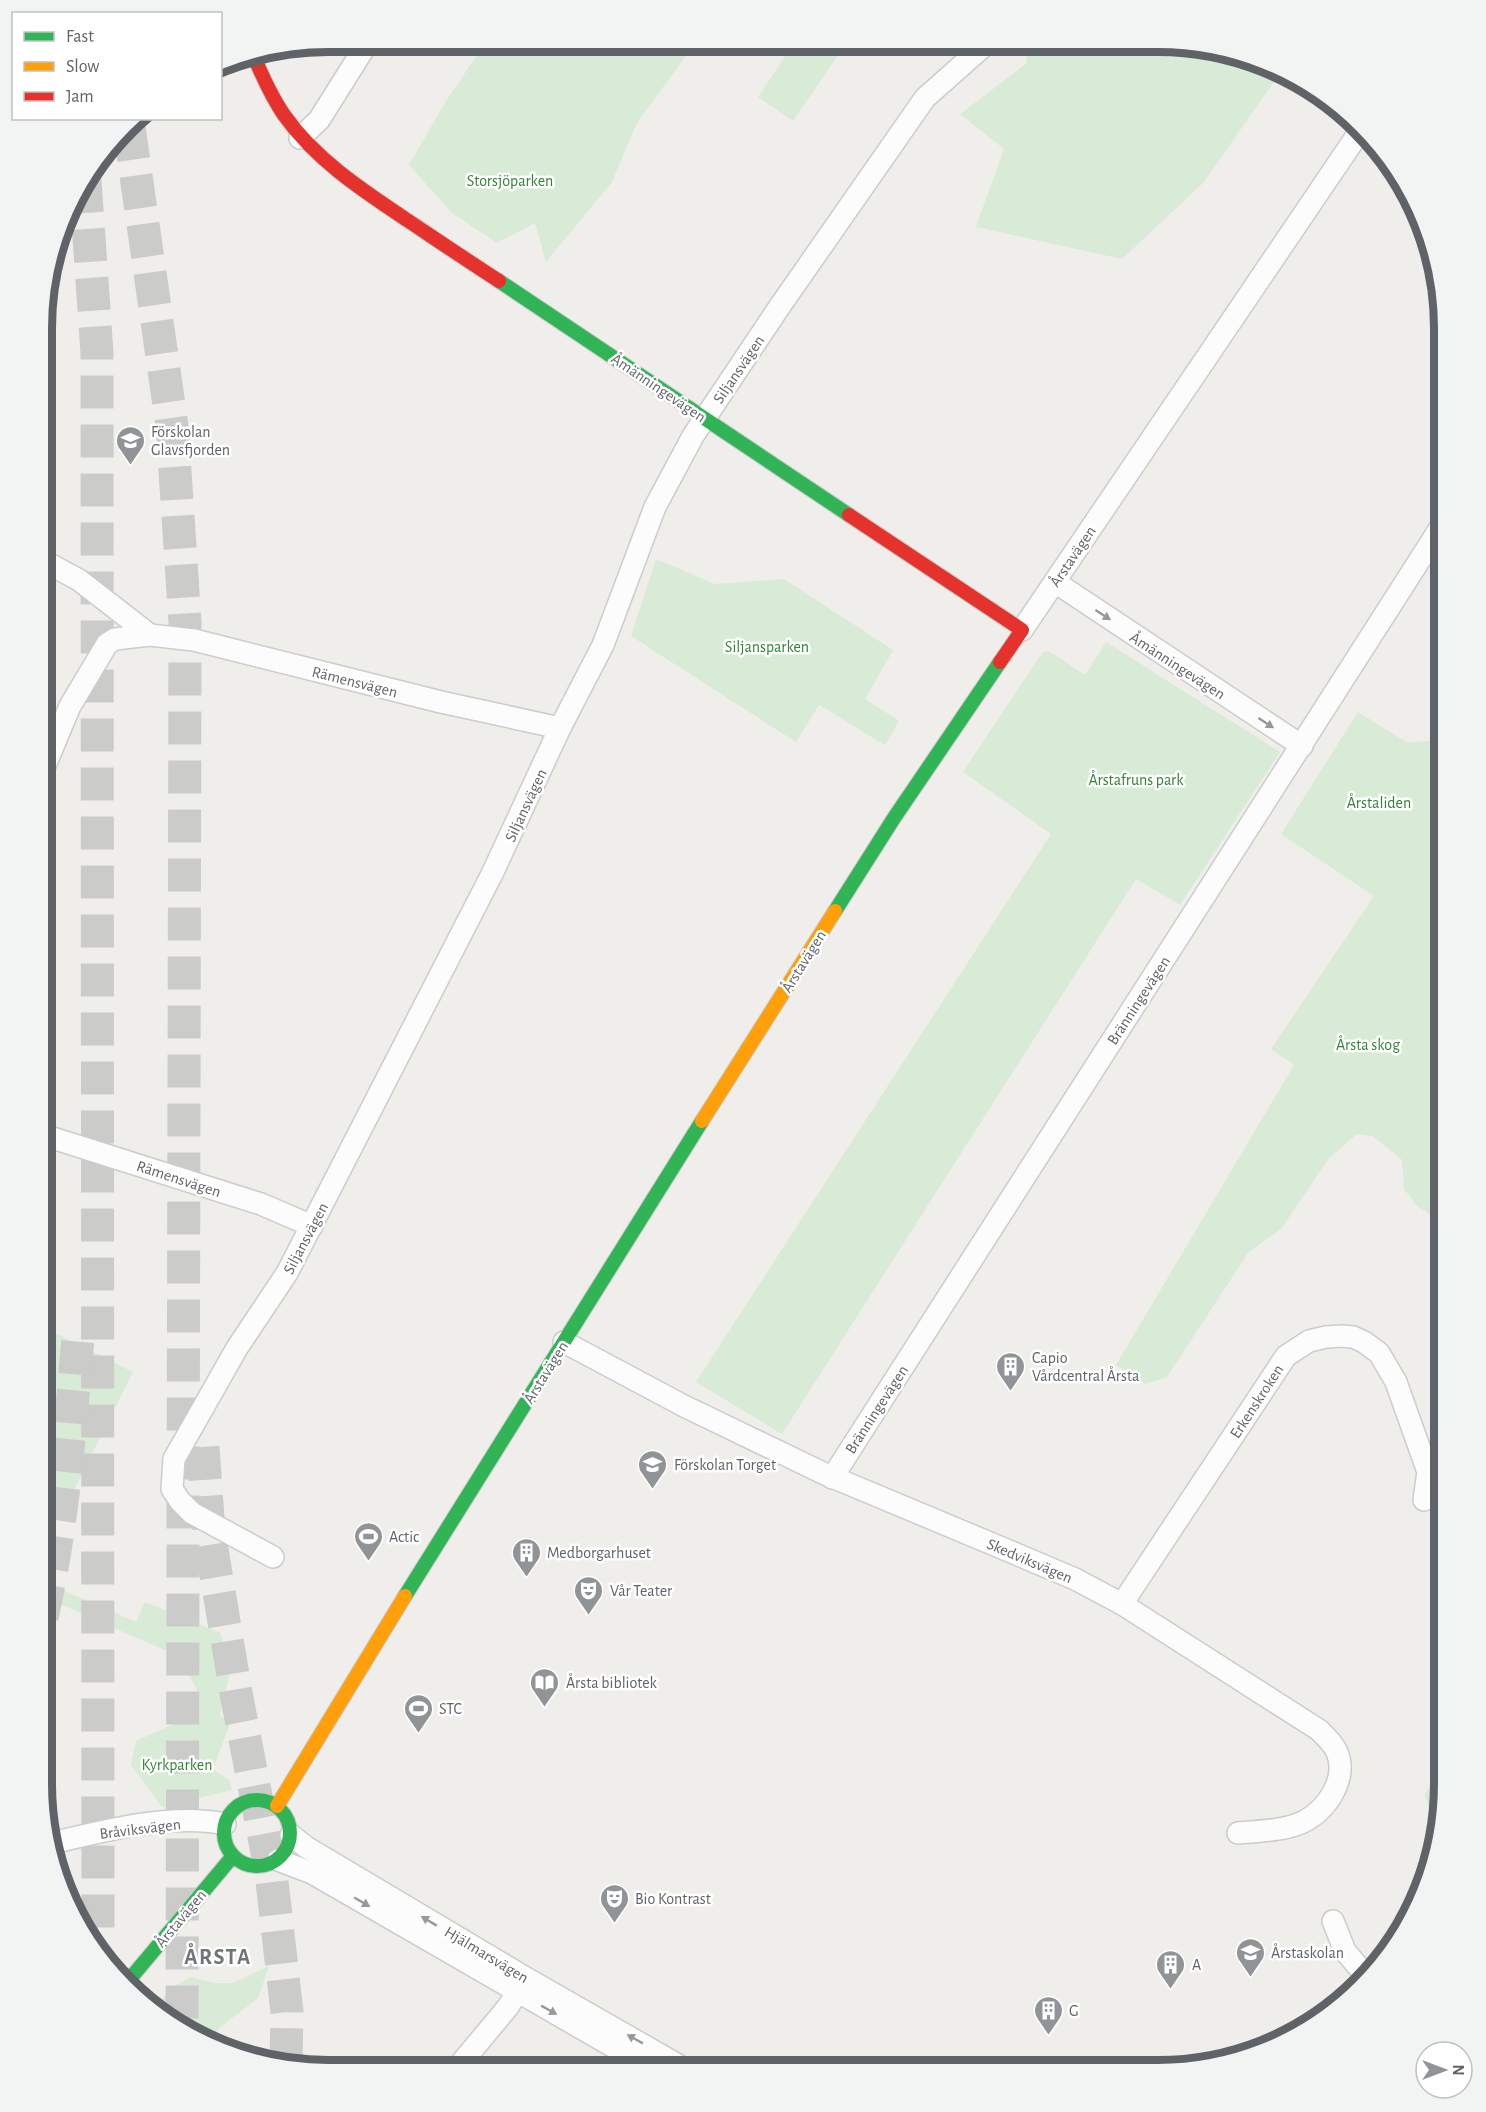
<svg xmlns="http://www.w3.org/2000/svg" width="1486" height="2112" font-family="'Alegreya Sans',sans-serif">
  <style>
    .green { fill: #d8ebd6 }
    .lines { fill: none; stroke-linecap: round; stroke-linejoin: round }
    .highway-tunnel { stroke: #cbcbca; stroke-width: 33; stroke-dasharray: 33 16; stroke-linecap: butt }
    .street-casing { stroke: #cbcccc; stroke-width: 24 }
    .fast-casing { stroke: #cacacb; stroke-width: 16 }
    .slow-casing { stroke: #cacacb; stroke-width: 16 }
    .jam-casing { stroke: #cacacb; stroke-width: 16 }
    .street { stroke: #fdfcfc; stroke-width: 21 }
    .fast { stroke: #30b455; stroke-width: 14 }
    .slow { stroke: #ff9f0a; stroke-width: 14 }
    .jam { stroke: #e5322d; stroke-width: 14 }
    .oneway { fill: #96999c }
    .labels { text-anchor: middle; stroke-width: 5; stroke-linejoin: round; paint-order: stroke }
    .park-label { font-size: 16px; fill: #348238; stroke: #fff }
    .street-label { font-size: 16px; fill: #5f6368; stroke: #fff }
    .poi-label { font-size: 16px; fill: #5f6368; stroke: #fff; text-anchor: start }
    .district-label { font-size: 22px; font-weight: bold; letter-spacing: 1.5px; fill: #70757a; stroke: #fff }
    .rim { fill: none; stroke: #5f6368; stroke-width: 8 }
  </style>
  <rect width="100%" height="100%" fill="#efeeea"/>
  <g class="green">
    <polygon points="486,42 695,43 637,123 612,182 546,262 535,223 497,243 452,213 409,165 446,101"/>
    <polygon points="794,43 830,43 841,51 793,121 758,97"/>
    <polygon points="1028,44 1195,45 1267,64 1281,72 1203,183 1122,259 976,227 1004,149 960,114 1026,64"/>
    <polygon points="656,559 715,584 784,579 893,650 865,699 899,721 885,745 819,705 796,742 631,636"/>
    <polygon points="1106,642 1280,752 1180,905 1136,879 782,1434 696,1382 1051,834 963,772 1042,653 1049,651 1085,675"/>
    <polygon points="1358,712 1408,743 1444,739 1444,1223 1417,1206 1404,1189 1402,1160 1373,1136 1357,1134 1329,1158 1281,1229 1248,1253 1167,1377 1146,1384 1116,1365 1294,1065 1271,1049 1374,896 1281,834"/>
    <polygon points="43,1327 133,1372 76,1486 42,1531"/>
    <polygon points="42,1581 136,1622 145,1602 221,1633 229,1676 220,1715 230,1723 213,1769 230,1781 232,1790 162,1807 131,1765 136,1741 188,1718 199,1694 180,1657 42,1596"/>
    <polygon points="1443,1771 1443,1802 1439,1825 1433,1825 1425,1794"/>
    <polygon points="269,1966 258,1998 219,2028 208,2042 154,2010 170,1989 190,1977 214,1983 233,1983"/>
  </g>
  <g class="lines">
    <g class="highway-tunnel">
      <polyline points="129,127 172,426 185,622 182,2027"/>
      <polyline points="85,180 97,353 98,1942"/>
      <polyline points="203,1447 209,1532 236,1693 271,1873 287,2012 286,2066"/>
      <path d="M 42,1617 C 63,1526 70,1431 78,1338"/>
    </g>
    <defs>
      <g id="street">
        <polyline points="300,138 319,120 368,42"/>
        <polyline points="44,561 79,580 150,635"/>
        <polyline points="1055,582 1302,746"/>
        <polyline points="1022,630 1358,134"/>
        <polyline points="44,768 70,706 107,644 115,639 150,635 194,640 441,702 560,728"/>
        <polyline points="43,1135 261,1204 312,1226"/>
        <path d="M 564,1342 L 684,1406 L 825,1474 L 1009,1551 L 1075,1579 L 1122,1604 L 1319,1730 C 1325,1736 1333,1743 1337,1752 C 1348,1779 1327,1810 1303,1822 C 1284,1831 1258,1831 1238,1833"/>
        <polyline points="832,1478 1444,522"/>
        <polyline points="273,1557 192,1513 180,1501 172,1489 174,1459 237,1348 287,1273 492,874 560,728 603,645 655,507 693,436 780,306 925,98 986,44"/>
        <polyline points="1122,1604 1286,1356 1309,1341 1326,1337 1343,1336 1353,1337 1364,1342 1379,1353 1396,1382 1428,1472 1424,1500"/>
        <polyline points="291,1835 306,1847 526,1978 685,2069"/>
        <path d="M 56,1842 C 108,1830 172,1813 225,1824"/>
        <polyline points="278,1860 312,1873 652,2069"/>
        <polyline points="1333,1921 1345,1951 1366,1976"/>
        <polyline points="457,2068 508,2007 524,1981"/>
      </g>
      <g id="fast">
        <polyline points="499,281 849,515"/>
        <polyline points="835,911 894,818 1000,662"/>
        <polyline points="405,1596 702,1121"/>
        <circle cx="257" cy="1833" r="33"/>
        <polyline points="129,1980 233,1856"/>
      </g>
      <g id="slow">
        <polyline points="702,1121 835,911"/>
        <polyline points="277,1806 405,1596"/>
      </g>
      <g id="jam">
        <path d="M 253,54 C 262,76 271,96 284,115 C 316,160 362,190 407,220 C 437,240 468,261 499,281"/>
        <polyline points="849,515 1022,630 1000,662"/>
      </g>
    </defs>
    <use href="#street" class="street-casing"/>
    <use href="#fast" class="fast-casing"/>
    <use href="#slow" class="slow-casing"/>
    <use href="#jam" class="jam-casing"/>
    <use href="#street" class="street"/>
    <use href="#fast" class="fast"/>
    <use href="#slow" class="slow"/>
    <use href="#jam" class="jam"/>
  </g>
  <defs><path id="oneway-solid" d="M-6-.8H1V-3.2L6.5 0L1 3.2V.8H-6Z" transform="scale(1.5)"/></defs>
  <g class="oneway">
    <use href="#oneway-solid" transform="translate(1103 615) rotate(33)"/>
    <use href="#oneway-solid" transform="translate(1266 723) rotate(33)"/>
    <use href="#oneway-solid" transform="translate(362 1902) rotate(30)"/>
    <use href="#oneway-solid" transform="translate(429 1921) rotate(-149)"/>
    <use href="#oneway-solid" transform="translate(549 2010) rotate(29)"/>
    <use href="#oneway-solid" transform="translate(635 2039) rotate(-151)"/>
  </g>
  <defs>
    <symbol id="school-pin" viewBox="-11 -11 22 30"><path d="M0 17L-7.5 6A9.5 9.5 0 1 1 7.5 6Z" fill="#919496" stroke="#fff"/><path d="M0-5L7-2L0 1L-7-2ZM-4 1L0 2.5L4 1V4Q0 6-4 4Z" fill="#fff"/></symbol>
    <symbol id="building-pin" viewBox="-11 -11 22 30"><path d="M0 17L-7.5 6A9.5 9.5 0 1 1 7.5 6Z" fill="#919496" stroke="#fff"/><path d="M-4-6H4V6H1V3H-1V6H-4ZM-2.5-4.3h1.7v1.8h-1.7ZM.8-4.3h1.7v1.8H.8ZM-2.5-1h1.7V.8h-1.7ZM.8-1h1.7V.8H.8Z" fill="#fff"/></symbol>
    <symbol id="stadium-pin" viewBox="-11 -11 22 30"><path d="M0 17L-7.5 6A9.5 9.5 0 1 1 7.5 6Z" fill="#919496" stroke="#fff"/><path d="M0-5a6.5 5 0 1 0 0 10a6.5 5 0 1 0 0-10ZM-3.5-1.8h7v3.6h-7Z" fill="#fff"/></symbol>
    <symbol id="theatre-pin" viewBox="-11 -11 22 30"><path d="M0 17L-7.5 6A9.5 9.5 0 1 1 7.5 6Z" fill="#919496" stroke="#fff"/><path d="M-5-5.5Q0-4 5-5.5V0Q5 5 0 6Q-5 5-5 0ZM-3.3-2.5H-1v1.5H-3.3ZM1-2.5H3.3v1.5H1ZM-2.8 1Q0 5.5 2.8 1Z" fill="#fff"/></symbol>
    <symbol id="library-pin" viewBox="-11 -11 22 30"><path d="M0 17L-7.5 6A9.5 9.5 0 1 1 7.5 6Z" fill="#919496" stroke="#fff"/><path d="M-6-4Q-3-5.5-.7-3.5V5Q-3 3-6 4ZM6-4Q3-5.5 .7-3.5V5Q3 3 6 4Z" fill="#fff"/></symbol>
  </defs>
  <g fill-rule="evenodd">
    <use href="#school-pin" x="114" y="424" width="33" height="45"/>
    <use href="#building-pin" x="994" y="1350" width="33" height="45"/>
    <use href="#school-pin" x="636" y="1448" width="33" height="45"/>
    <use href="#stadium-pin" x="352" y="1520" width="33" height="45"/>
    <use href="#building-pin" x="510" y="1536" width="33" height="45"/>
    <use href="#theatre-pin" x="572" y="1574" width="33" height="45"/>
    <use href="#library-pin" x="528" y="1666" width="33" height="45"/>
    <use href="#stadium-pin" x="402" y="1692" width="33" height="45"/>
    <use href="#theatre-pin" x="598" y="1882" width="33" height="45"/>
    <use href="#school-pin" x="1234" y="1936" width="33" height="45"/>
    <use href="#building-pin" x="1154" y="1948" width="33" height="45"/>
    <use href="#building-pin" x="1032" y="1994" width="33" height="45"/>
  </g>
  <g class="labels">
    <g class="park-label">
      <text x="510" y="186">Storsjöparken</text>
      <text x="767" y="652">Siljansparken</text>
      <text x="1136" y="785">Årstafruns park</text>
      <text x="1379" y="808">Årstaliden</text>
      <text x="1368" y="1050">Årsta skog</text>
      <text x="177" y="1770">Kyrkparken</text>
    </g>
    <g class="street-label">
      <text transform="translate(738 369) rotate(-56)" y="6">Siljansvägen</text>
      <text transform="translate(659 387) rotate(34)" y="6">Åmänningevägen</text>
      <text transform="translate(1072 556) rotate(-56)" y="6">Årstavägen</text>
      <text transform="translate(1178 665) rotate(33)" y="6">Åmänningevägen</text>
      <text transform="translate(355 681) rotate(14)" y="6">Rämensvägen</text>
      <text transform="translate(525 805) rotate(-65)" y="6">Siljansvägen</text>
      <text transform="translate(803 961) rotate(-58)" y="6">Årstavägen</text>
      <text transform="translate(1138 1000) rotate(-57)" y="6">Bränningevägen</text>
      <text transform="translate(179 1178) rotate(18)" y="6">Rämensvägen</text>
      <text transform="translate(305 1238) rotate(-62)" y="6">Siljansvägen</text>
      <text transform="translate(545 1372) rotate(-58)" y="6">Årstavägen</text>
      <text transform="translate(1256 1401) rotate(-57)" y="6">Erkenskroken</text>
      <text transform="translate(876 1409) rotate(-57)" y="6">Bränningevägen</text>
      <text transform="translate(1030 1560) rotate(23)" y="6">Skedviksvägen</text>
      <text transform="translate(140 1828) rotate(-7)" y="6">Bråviksvägen</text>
      <text transform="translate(180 1918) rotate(-50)" y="6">Årstavägen</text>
      <text transform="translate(487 1954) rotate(31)" y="6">Hjälmarsvägen</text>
    </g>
    <g class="poi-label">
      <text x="151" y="437">Förskolan<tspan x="151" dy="18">Glavsfjorden</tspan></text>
      <text x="1032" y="1363">Capio<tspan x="1032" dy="18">Vårdcentral Årsta</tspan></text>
      <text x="674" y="1470">Förskolan Torget</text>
      <text x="389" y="1542">Actic</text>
      <text x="547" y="1558">Medborgarhuset</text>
      <text x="610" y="1596">Vår Teater</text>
      <text x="566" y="1688">Årsta bibliotek</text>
      <text x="439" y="1714">STC</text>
      <text x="635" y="1904">Bio Kontrast</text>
      <text x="1271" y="1958">Årstaskolan</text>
      <text x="1192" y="1970">A</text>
      <text x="1069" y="2016">G</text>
    </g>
    <g class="district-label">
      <text x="218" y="1964">ÅRSTA</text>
    </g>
  </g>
  <path d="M0 0H1486V2112H0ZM328 52H1158A276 276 0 0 1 1434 328V1784A276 276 0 0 1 1158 2060H328A276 276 0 0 1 52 1784V328A276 276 0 0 1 328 52Z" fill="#f2f3f3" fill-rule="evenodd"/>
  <path class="rim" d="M328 52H1158A276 276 0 0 1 1434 328V1784A276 276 0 0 1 1158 2060H328A276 276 0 0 1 52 1784V328A276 276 0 0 1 328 52Z"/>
  <rect x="12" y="12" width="210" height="108" fill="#ffffff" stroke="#bfc1c3" stroke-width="1.5"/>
  <rect x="24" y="32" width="30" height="9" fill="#30b455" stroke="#bfc1c3" stroke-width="1.5"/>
  <text x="66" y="42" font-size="18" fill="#5f6368">Fast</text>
  <rect x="24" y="62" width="30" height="9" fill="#ff9f0a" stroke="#bfc1c3" stroke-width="1.5"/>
  <text x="66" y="72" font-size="18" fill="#5f6368">Slow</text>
  <rect x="24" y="92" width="30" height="9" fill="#e5322d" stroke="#bfc1c3" stroke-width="1.5"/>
  <text x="66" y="102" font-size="18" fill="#5f6368">Jam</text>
  <g transform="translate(1444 2070) rotate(90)"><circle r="28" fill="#ffffff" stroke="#bfc1c3" stroke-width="1.5"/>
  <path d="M0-4.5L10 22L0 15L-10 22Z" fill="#919496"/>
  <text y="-9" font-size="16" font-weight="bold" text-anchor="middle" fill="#5f6368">N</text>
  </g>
</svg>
